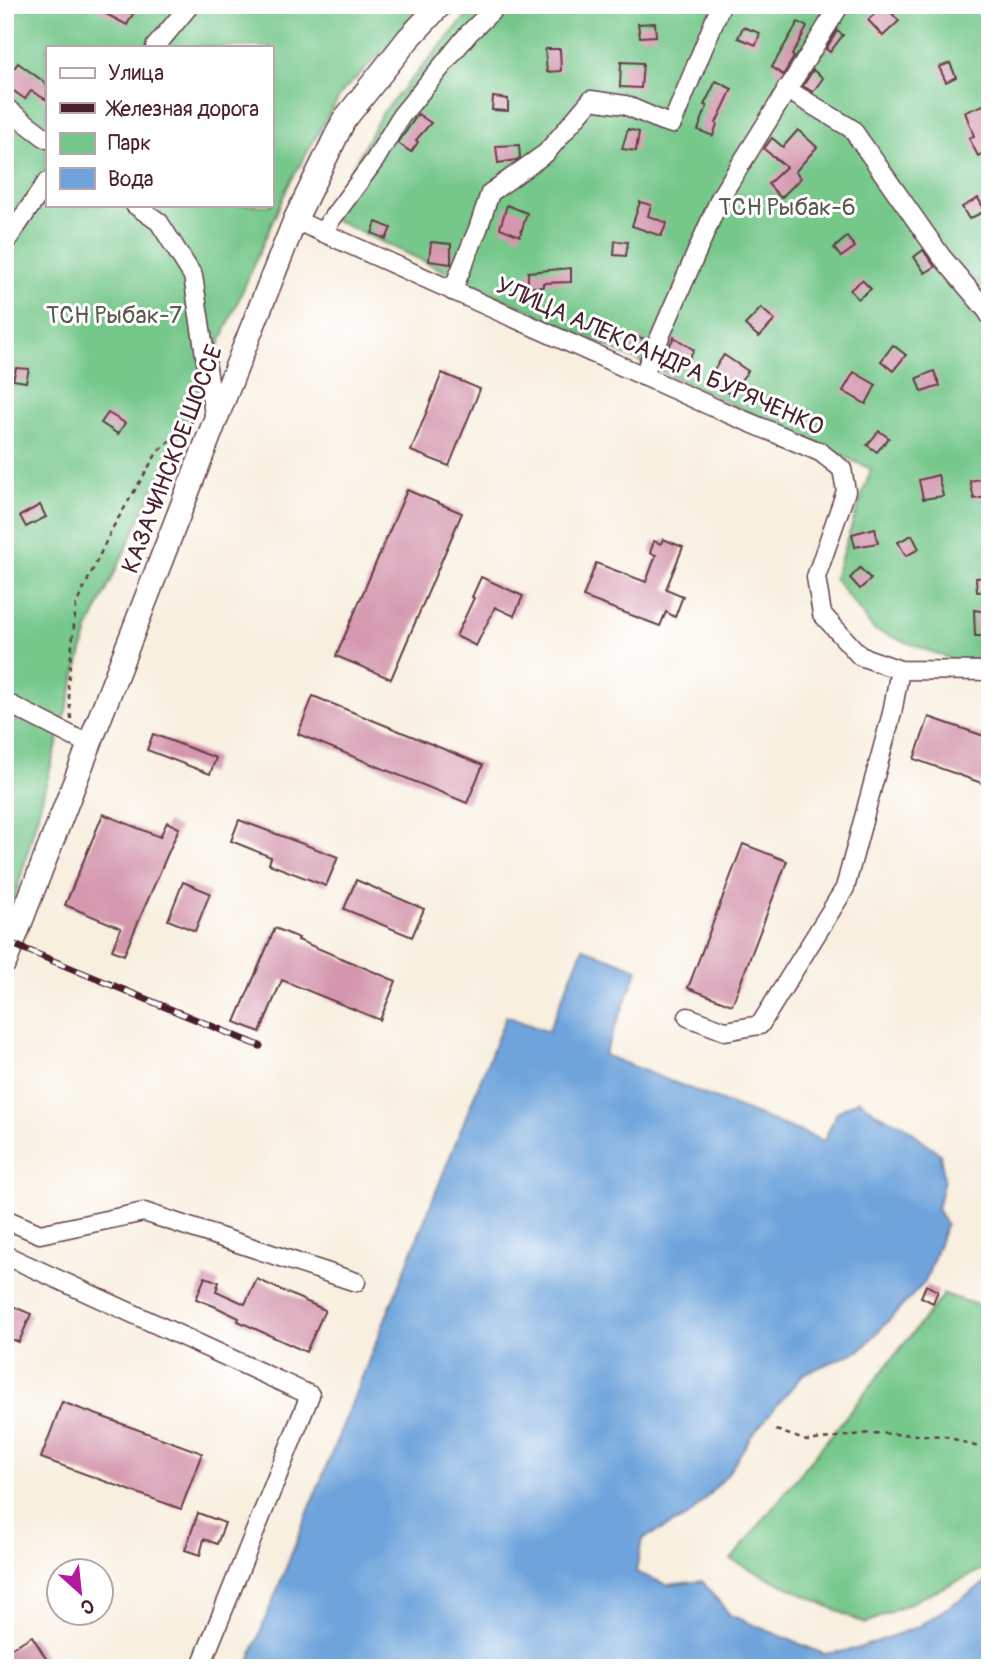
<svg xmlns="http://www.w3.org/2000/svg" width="995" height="1673" font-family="Pangolin,sans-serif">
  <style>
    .green { fill: #74c78a; stroke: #5f735a; stroke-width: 2; fill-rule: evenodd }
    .water { fill: #6ea4db; stroke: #5c6283; stroke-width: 2 }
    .building { fill: #d497ae }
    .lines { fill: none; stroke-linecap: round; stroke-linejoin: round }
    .minor-casing { stroke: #643e46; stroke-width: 21 }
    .major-casing { stroke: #643e46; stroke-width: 26 }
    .path { stroke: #643e46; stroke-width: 2.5; stroke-dasharray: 5 5; stroke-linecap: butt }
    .minor { stroke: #fff; stroke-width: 18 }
    .major { stroke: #fff; stroke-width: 23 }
    .rail-casing { stroke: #4a1f2b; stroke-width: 7 }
    .rail { stroke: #fff; stroke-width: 4.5; stroke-dasharray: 13; stroke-linecap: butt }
    .labels { text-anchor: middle; stroke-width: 6; stroke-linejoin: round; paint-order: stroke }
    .park-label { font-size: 24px; fill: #595a4c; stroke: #fff }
    .street-label { font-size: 24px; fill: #4a1f2b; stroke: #fff }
  </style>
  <rect width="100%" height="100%" fill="#fff"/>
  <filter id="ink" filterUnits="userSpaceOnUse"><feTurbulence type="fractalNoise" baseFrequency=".0143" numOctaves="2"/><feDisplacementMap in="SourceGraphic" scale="14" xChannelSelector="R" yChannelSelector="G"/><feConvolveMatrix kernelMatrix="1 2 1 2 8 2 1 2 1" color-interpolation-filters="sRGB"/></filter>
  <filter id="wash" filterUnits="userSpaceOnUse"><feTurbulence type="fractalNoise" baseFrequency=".00686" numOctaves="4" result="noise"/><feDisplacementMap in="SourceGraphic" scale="28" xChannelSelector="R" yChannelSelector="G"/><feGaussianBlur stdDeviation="1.57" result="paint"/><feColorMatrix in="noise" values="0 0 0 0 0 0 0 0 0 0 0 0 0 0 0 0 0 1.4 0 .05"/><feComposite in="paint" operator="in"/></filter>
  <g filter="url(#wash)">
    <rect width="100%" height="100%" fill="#f8efdf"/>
    <g class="green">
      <path d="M 5,5 L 429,5 L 342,92 L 288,186 L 196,398 L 88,630 L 6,931 ZM 47,47 L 271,47 L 271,205 L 47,205 Z"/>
      <polygon points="476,5 990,5 990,657 958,662 874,630 834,578 871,469 326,216 382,113"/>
      <polygon points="944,1294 990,1309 990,1566 865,1624 731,1560"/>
    </g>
    <polygon class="water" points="583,948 638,969 604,1055 824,1141 837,1112 859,1100 879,1115 902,1124 940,1154 944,1179 937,1209 946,1224 925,1282 861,1350 803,1374 752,1435 727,1475 689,1516 642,1539 636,1572 667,1585 702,1581 730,1615 824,1654 856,1649 917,1627 990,1580 990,1668 246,1668 506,1016 548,1032"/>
    <g id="blocks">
      <g class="building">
        <polygon points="89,5 138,5 127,25"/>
        <polygon points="884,5 899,21 883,36 868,20"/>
        <polygon points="798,22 807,27 792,55 794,57 783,75 772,67"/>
        <polygon points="655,23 656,36 640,37 638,24"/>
        <polygon points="743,27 760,33 756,45 738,38"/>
        <polygon points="837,31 843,35 830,52 826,49"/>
        <polygon points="545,49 560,49 561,71 547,72"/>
        <polygon points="621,62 643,63 641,88 620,87"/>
        <polygon points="18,63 47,84 47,100 31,91 25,99 5,85 5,81"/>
        <polygon points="950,63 956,77 946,82 939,67"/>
        <polygon points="813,70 823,78 813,92 803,86"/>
        <polygon points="716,81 732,89 716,123 717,124 713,136 698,130 707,106 704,105"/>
        <polygon points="493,97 508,99 508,111 492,110"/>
        <polygon points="986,104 990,113 990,150 978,156 969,138 974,136 965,112"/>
        <polygon points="418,114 431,123 416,140 418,142 411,152 398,143"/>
        <polygon points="628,129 639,132 636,151 622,149"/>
        <polygon points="798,130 817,147 795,172 801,178 781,198 768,184 786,167 764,149 772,138 783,147"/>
        <polygon points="519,145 520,158 516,160 498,163 496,146"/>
        <polygon points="978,198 985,211 969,219 962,207"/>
        <polygon points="640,202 651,205 648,216 667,223 661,236 632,226"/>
        <polygon points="507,205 527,213 520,236 500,228"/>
        <polygon points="376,222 391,228 386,239 372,233"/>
        <polygon points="847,237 855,247 841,257 834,248"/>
        <polygon points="615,241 628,242 626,256 614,255"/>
        <polygon points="431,242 451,244 451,264 429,261"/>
        <polygon points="923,250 935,267 925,273 914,257"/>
        <polygon points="571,268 571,282 543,283 543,287 528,287 528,272"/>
        <polygon points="862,280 871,289 858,299 850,290"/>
        <polygon points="761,308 775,320 759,337 745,325"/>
        <polygon points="629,336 643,338 641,350 627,347"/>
        <polygon points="674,337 694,350 685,365 665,354"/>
        <polygon points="893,345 906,355 893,371 881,361"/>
        <polygon points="724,355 748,371 730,394 707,380"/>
        <polygon points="16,368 29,369 26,382 13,380"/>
        <polygon points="934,371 940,386 922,392 917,378"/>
        <polygon points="854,372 876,385 866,404 843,391"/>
        <polygon points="442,373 480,389 449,466 411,451"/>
        <polygon points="108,413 125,423 118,434 101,423"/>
        <polygon points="879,431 889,438 877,452 867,445"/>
        <polygon points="938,475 943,496 923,499 919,480"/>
        <polygon points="985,478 988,497 974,499 970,481"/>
        <polygon points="407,490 462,513 391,679 336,656"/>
        <polygon points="40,505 46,517 26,527 20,516"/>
        <polygon points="875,528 878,543 855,547 852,534"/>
        <polygon points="912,535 919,549 906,556 898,542"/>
        <polygon points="663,539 683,547 666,589 683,596 675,617 666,612 660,626 583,597 596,563 646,582 656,555 650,553 654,541 661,544"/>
        <polygon points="860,568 871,579 860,589 850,578"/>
        <polygon points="481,577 523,596 514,616 495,607 476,646 456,636 474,598 472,597"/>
        <polygon points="990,577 990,591 977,592 976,578"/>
        <polygon points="974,610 987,612 988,636 975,636"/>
        <polygon points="313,696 483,765 467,803 298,734"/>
        <polygon points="929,717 990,738 990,786 914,759"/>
        <polygon points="153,734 216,758 210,774 147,750"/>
        <polygon points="103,814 160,837 167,822 179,828 124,955 112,950 121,928 65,905"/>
        <polygon points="239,820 338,857 326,886 269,864 271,857 231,841"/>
        <polygon points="743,844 787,861 732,1005 688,988"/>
        <polygon points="356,880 424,909 412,937 344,909"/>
        <polygon points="183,882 210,893 195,931 168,920"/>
        <polygon points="275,928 299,938 298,940 396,981 380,1020 282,980 260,1032 235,1022"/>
        <polygon points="205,1277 219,1282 216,1291 245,1304 257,1279 325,1310 306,1352 238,1321 239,1318 214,1306 196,1299"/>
        <polygon points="926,1285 938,1291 933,1303 921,1297"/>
        <polygon points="5,1303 31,1314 19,1342 5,1337"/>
        <polygon points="62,1402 202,1453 181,1509 41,1458"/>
        <polygon points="198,1513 225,1523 217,1544 204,1539 200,1555 185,1550"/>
        <polygon points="32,1636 52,1668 5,1668 5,1652"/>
      </g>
    </g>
  </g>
  <g filter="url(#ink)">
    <use href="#blocks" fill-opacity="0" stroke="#643e46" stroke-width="2"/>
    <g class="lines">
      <defs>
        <g id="minor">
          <polyline points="155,47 190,5"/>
          <polyline points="786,89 852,129 941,256 988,312 990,316"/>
          <polyline points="5,107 47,139"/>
          <polyline points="135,205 159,222 193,276 215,421"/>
          <polyline points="295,220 715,408 820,452 842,469 846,491 816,577 822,614 860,656 900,670 990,671"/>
          <polyline points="322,232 375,160 401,116 469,33 498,5"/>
          <polyline points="5,243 47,182"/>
          <polyline points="452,291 478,229 490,193 546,153 591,100 625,105 662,121 672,124 721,5"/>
          <polyline points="643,376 721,196 840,5"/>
          <polyline points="5,702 90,745"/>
          <polyline points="688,1017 725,1031 760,1025 845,888 892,713 900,670"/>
          <polyline points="5,1219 40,1234 144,1212 356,1282"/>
          <polyline points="5,1255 310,1395 200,1668"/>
        </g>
        <polyline id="major" points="5,962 215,421 295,220 344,120 408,39 440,5"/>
      </defs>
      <use href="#minor" class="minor-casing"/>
      <use href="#major" class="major-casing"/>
      <g class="path">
        <polyline points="71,719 68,685 76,605 112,529 158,451 194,420"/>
        <polyline points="776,1430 807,1441 870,1433 945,1436 990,1451"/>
      </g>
      <use href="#minor" class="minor"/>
      <use href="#major" class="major"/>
      <defs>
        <polyline id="rail" points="5,941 260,1046"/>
      </defs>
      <use href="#rail" class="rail-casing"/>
      <use href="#rail" class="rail"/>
    </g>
  </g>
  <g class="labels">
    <g class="park-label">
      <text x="787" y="215">ТСН Рыбак-6</text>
      <text x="114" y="323">ТСН Рыбак-7</text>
    </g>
    <g class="street-label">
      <text transform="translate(660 356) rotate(24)" y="8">УЛИЦА АЛЕКСАНДРА БУРЯЧЕНКО</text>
      <text transform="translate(172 459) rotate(-69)" y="8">КАЗАЧИНСКОЕ ШОССЕ</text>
    </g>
  </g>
  <rect width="995" height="1673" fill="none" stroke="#fff" stroke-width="28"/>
  <rect x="46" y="46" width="228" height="161" fill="#ffffff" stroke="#b7a5aa" stroke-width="2"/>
  <rect x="60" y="68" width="35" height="10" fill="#ffffff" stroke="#b7a5aa" stroke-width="2"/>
  <text x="108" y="80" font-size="21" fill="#4a1f2b">Улица</text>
  <rect x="60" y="103" width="35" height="10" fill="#4a1f2b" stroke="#b7a5aa" stroke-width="2"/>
  <text x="108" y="116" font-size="21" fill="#4a1f2b">Железная дорога</text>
  <rect x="60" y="133" width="35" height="21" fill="#74c78a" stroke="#b7a5aa" stroke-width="2"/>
  <text x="108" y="150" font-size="21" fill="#4a1f2b">Парк</text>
  <rect x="60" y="168" width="35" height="21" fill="#6ea4db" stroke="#b7a5aa" stroke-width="2"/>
  <text x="108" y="186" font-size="21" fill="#4a1f2b">Вода</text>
  <g transform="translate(80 1592) rotate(153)"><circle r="33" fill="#ffffff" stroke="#b7a5aa" stroke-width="2"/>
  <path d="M0-5L12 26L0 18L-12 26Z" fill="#b5179e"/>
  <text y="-10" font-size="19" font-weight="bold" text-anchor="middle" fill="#4a1f2b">С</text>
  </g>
</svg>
